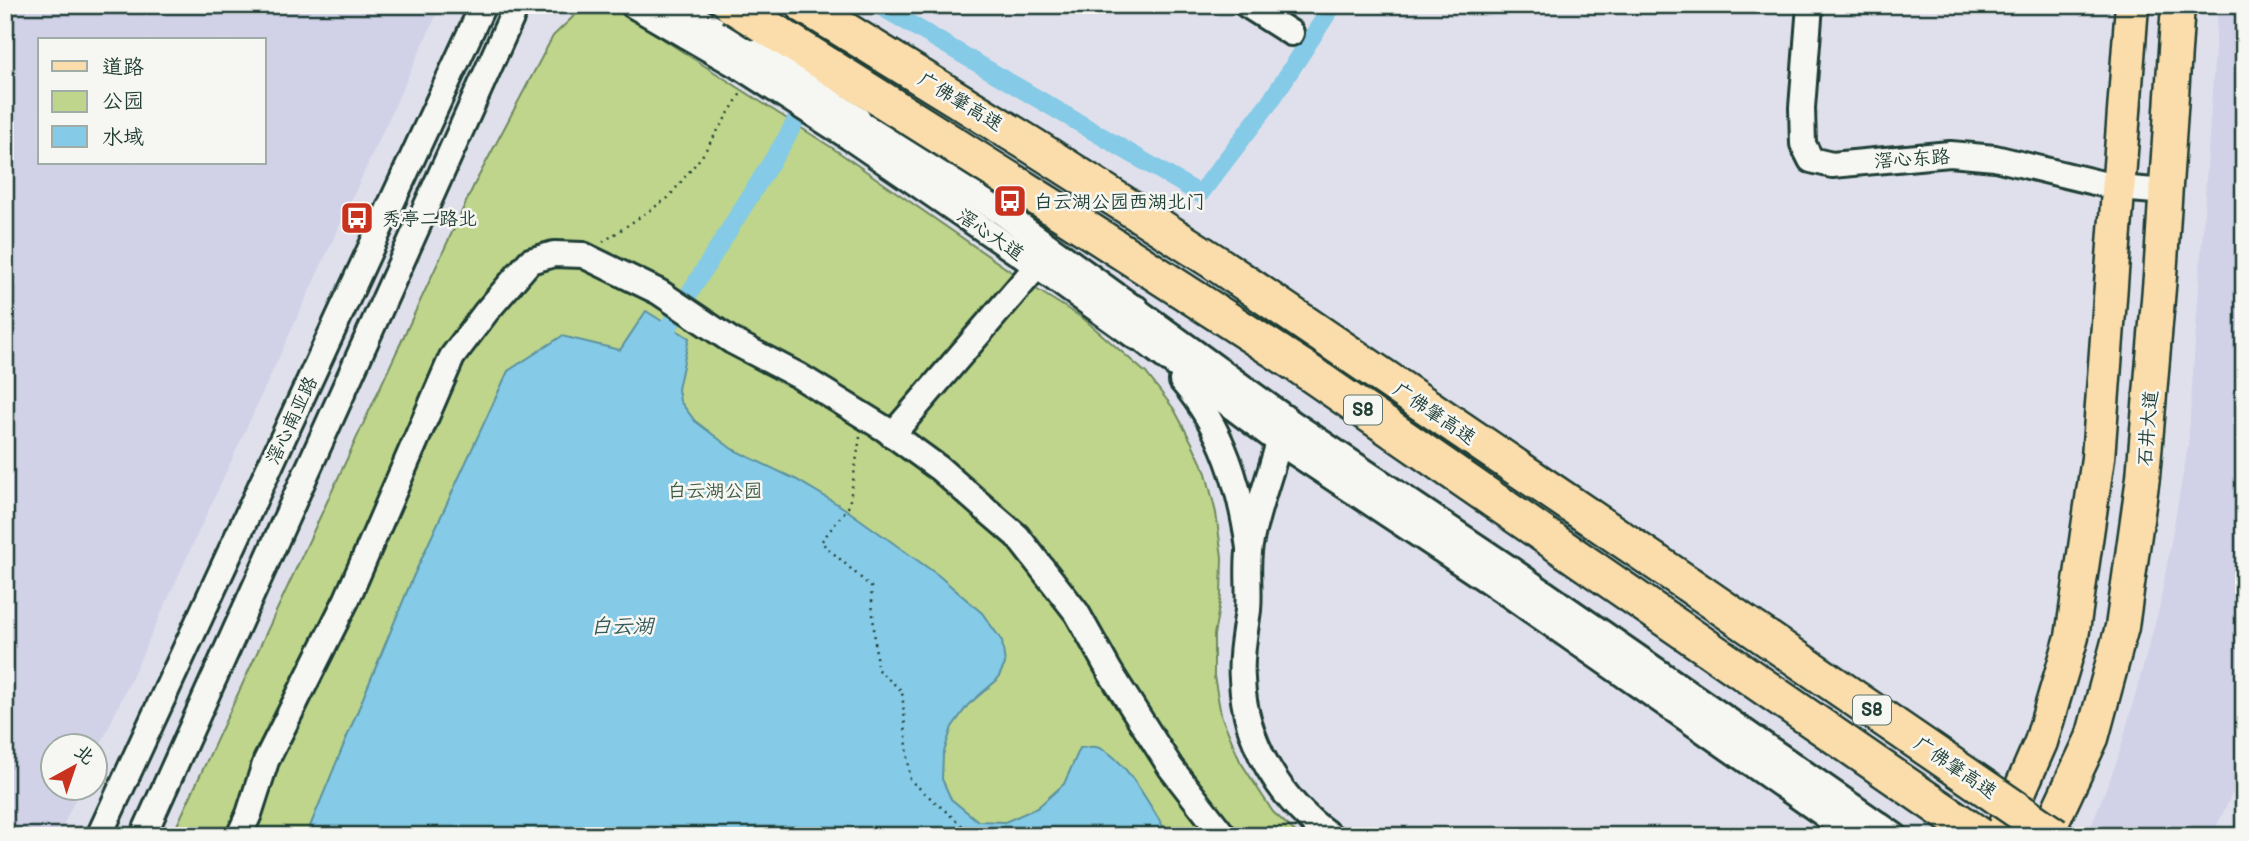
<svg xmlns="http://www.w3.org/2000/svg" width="2249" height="841" font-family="'Balsamiq Sans','LXGW WenKai TC',sans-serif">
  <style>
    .built { fill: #d1d1e8; fill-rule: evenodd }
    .green { fill: #bed58b; stroke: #6e8960; stroke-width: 2 }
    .water { fill: #85cae6; stroke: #5c929f; stroke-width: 2 }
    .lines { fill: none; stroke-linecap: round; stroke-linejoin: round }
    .canal { stroke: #85cae6; stroke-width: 18 }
    .minor-casing { stroke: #1f3d34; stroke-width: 30 }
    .major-casing { stroke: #1f3d34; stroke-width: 37 }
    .highway-casing { stroke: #1f3d34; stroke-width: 40 }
    .path { stroke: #1f3d34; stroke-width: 2.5; stroke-dasharray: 2 5; stroke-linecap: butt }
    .minor { stroke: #f6f6f2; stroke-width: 24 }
    .major { stroke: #fbddab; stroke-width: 32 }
    .highway { stroke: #fbddab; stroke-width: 35 }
    .rail { stroke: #1f3d34; stroke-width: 5; stroke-dasharray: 10 5; stroke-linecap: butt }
    .minor-bridge-casing { stroke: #1f3d34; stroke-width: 30; stroke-linecap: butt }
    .highway-bridge-casing { stroke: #1f3d34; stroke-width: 40; stroke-linecap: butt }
    .minor-bridge { stroke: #f6f6f2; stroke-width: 24 }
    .highway-bridge { stroke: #fbddab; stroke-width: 35 }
    .labels { text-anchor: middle; stroke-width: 5; stroke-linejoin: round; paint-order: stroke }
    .shield { fill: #f6f6f2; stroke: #60746d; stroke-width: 2 }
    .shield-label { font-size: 18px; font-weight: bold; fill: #1f3d34 }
    .street-label { font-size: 19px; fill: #1f3d34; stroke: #f6f6f2 }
    .poi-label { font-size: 19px; fill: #1f3d34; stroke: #f6f6f2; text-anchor: start }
    .park-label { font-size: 19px; fill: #3f5b45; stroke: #f6f6f2 }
    .water-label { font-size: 21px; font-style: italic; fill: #335958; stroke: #f6f6f2 }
  </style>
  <rect width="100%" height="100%" fill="#e0e0ec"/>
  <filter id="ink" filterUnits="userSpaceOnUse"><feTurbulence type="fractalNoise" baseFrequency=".0143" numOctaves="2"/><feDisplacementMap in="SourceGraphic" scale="14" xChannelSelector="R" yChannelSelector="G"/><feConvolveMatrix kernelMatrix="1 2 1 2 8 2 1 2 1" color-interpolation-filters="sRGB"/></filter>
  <g filter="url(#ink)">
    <g class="built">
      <path d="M 5,5 L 441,5 L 95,757 L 94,746 L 52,746 L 52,788 L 80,789 L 58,836 L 5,836 ZM 40,40 L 264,40 L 264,163 L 40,163 Z"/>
      <polygon points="2218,5 2244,5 2244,769 2212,836 2087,836 2117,761 2159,609 2188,446"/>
    </g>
    <polygon class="green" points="616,9 834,149 1036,289 1084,319 1146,373 1174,409 1192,443 1206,473 1216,513 1222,557 1221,596 1214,635 1214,676 1221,715 1240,761 1273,812 1300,836 172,836 474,185 553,36 576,14"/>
    <path class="water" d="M 646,311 L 689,338 L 678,389 L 680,401 L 695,421 L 732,449 L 797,480 L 844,508 L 938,575 L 982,613 L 1002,641 L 1005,664 L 997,680 L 968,705 L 952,727 L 943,755 L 942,779 L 951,799 L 978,821 L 1005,822 L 1037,808 L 1064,784 L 1080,748 C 1085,748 1091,746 1096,747 C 1123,752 1154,813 1169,836 L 306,836 L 413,577 L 508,371 L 562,336 L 620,350 Z"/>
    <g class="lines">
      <g class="canal">
        <polyline points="878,5 1200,194 1270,102 1333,5"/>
        <polyline points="822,68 853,5"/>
        <polyline points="669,326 787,137 808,96"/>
      </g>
      <defs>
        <g id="minor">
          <polyline points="633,5 742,68"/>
          <polyline points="673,5 754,52"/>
          <polyline points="1247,5 1291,33"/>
          <polyline points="1810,5 1802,108 1803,144 1811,160 1832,165 1950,154 1995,158 2119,188 2166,192"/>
          <polyline points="858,119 1004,214 1292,423 1504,565 1895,836"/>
          <polyline points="849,137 1037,266 1136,337"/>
          <polyline points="1136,308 1124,326 1279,442 1508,594 1855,836"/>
          <path d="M 1182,381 C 1223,429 1240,486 1249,548"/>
          <path d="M 1286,432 L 1279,442 C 1270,476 1256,511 1250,545 C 1246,566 1250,589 1248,610 C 1245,633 1240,655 1242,679 C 1244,741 1280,801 1331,836"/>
          <polyline points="892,435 1037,266"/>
          <polyline points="99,836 483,5"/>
          <polyline points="143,836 517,5"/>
          <polyline points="239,836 249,814 266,761 347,599 452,357 486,312 530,261 554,254 583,255 659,292 732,341 799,376 885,429 940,469 982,506 1017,536 1077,613 1110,672 1171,768 1224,836"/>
        </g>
        <g id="major">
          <polyline points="2000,836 2041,742 2072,637 2098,458 2132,5"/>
          <polyline points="2046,836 2092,738 2122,627 2143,477 2160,276 2178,5"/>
        </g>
        <polyline id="highway" points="804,5 1033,146 1213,261 1688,584"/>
      </defs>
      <use href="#minor" class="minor-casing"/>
      <use href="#major" class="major-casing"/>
      <use href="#highway" class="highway-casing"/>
      <g class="path">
        <polyline points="603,242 668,198 702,156 741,93"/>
        <polyline points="860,437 849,506 821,542 871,587 877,669 902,691 910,780 974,836"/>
      </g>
      <use href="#minor" class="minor"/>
      <use href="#major" class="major"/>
      <use href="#highway" class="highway"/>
      <polyline class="rail" points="2232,836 2244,811"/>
      <defs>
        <g id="minor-bridge">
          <polyline points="754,52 858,119"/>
          <polyline points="742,68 849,137"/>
        </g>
        <g id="highway-bridge">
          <polyline points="732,5 1062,213 1301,367 1980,836"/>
          <polyline points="1688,584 2055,836"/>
        </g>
      </defs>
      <use href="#minor-bridge" class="minor-bridge-casing"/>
      <use href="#highway-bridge" class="highway-bridge-casing"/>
      <use href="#minor-bridge" class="minor-bridge"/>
      <use href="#highway-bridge" class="highway-bridge"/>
    </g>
  </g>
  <defs>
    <symbol id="bus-square" viewBox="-11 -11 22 22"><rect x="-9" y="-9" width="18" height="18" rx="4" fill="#c8321e" stroke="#f6f6f2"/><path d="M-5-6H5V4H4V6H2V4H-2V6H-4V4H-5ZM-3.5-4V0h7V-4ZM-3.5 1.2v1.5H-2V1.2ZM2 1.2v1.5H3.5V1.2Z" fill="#fff"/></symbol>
  </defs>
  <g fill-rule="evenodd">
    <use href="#bus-square" x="991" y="182" width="38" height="38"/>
    <use href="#bus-square" x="338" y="199" width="38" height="38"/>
  </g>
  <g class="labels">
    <g class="shield">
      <rect x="1344" y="395.5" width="38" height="29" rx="5"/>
      <rect x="1853" y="695.5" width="38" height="29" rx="5"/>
    </g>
    <g class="shield-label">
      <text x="1363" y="416">S8</text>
      <text x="1872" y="716">S8</text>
    </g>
    <g class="street-label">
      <text transform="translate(961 101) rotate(31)" y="7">广佛肇高速</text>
      <text transform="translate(1912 158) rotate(-4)" y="7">滘心东路</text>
      <text transform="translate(991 234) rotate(34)" y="7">滘心大道</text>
      <text transform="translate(1435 413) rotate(34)" y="7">广佛肇高速</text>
      <text transform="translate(291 420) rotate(-65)" y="7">滘心南亚路</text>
      <text transform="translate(2147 428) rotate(-85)" y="7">石井大道</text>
      <text transform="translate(1956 767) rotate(34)" y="7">广佛肇高速</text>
    </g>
    <g class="poi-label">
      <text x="1034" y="208">白云湖公园西湖北门</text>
      <text x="382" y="225">秀亭二路北</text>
    </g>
    <g class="park-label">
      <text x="715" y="497">白云湖公园</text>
    </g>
    <g class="water-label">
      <text x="622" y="633">白云湖</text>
    </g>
  </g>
  <rect width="2249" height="841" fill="none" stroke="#f6f6f2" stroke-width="28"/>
  <rect x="14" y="14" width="2221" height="813" fill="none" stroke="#1f3d34" stroke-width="2.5" filter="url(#ink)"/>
  <rect x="38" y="38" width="228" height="126" fill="#f6f6f2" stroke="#a0aca6" stroke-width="2"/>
  <rect x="52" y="61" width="35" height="10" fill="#fbddab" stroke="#a0aca6" stroke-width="2"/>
  <text x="102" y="74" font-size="21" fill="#1f3d34">道路</text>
  <rect x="52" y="91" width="35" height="21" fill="#bed58b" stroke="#a0aca6" stroke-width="2"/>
  <text x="102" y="108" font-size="21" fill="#1f3d34">公园</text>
  <rect x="52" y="126" width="35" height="21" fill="#85cae6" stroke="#a0aca6" stroke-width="2"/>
  <text x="102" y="144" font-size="21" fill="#1f3d34">水域</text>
  <g transform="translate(74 767) rotate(40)"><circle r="33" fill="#f6f6f2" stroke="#a0aca6" stroke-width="2"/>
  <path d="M0-5L12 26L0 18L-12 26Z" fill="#c8321e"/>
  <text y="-10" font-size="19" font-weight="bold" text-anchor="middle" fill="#1f3d34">北</text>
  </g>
</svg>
